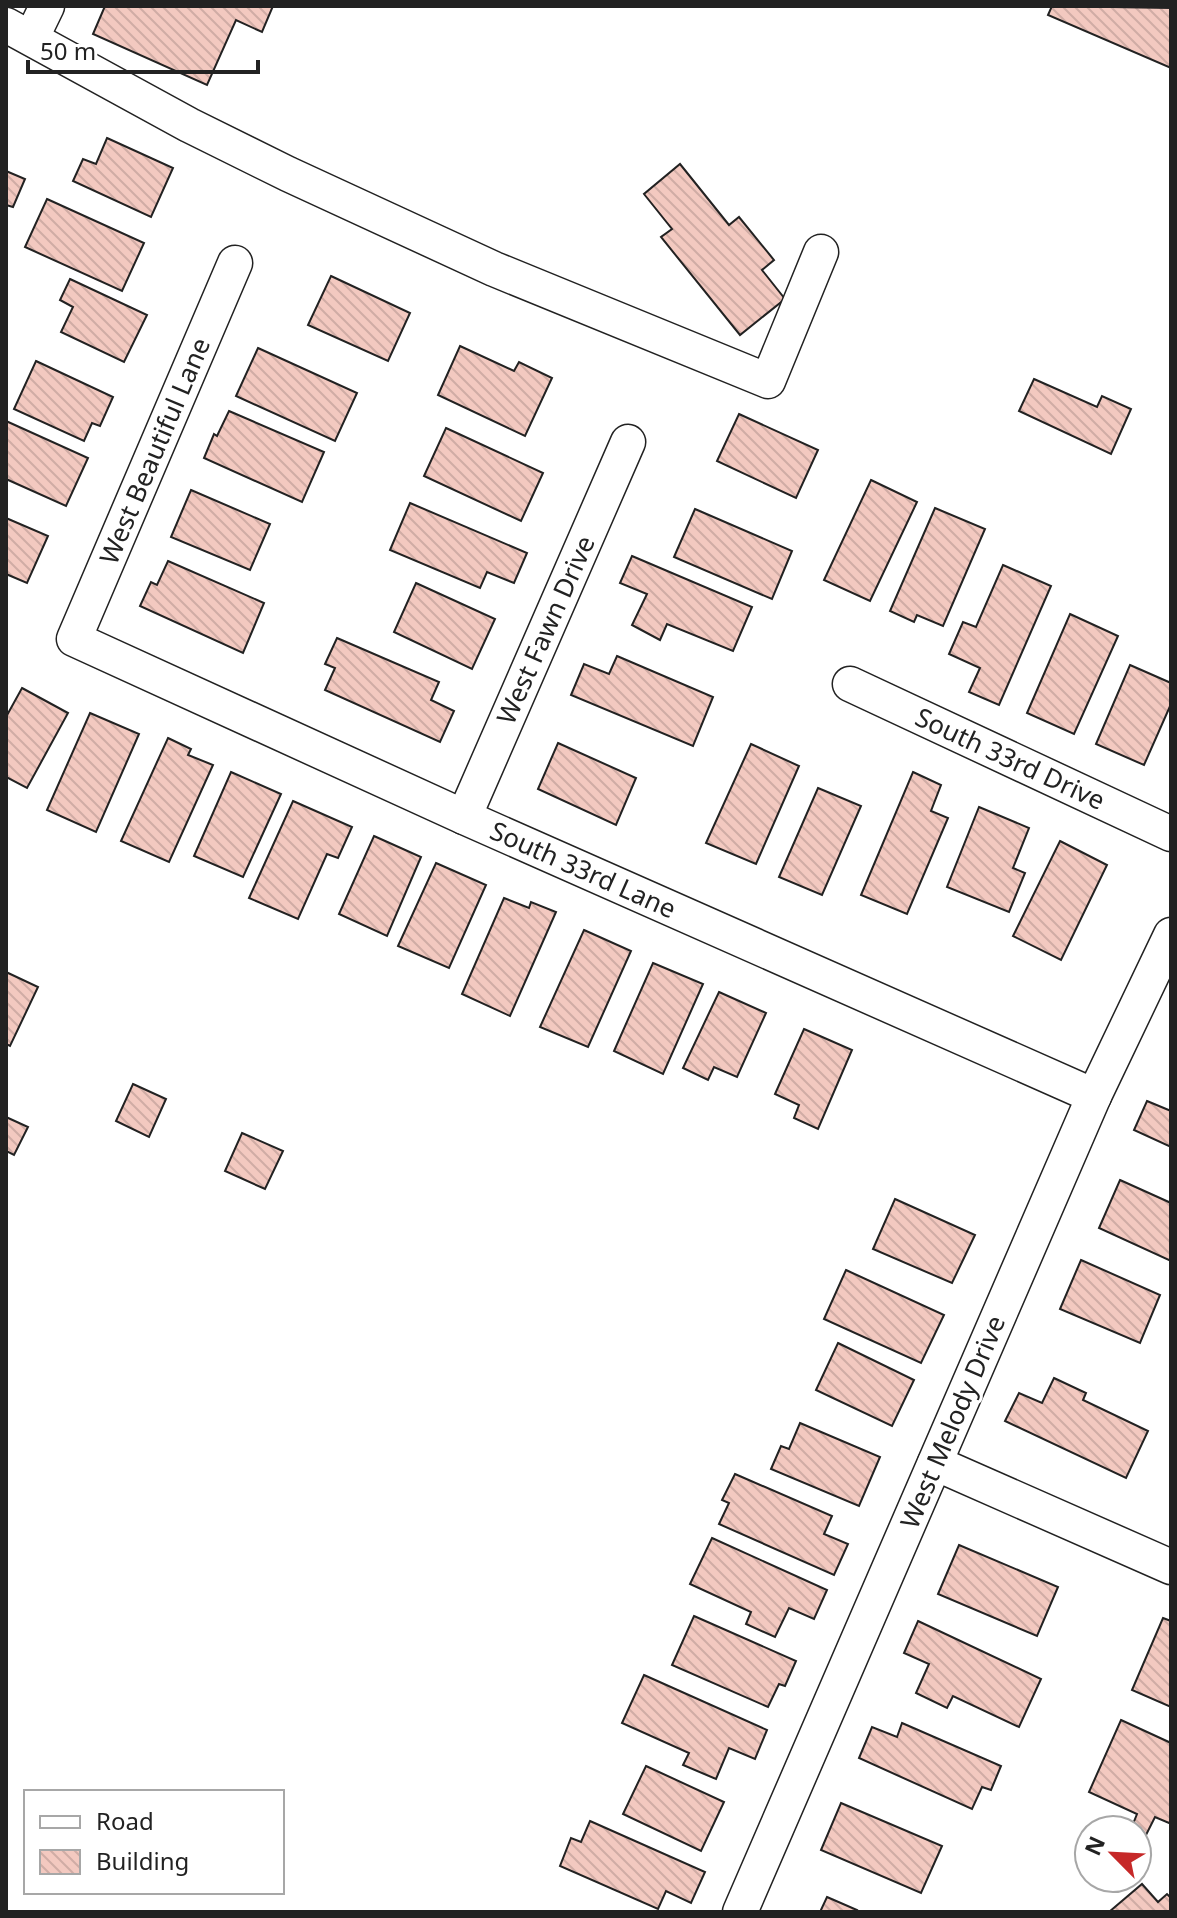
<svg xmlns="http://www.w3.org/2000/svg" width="1177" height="1918" font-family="'Noto Sans',sans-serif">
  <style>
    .building { fill: url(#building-back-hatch); stroke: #222; stroke-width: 2 }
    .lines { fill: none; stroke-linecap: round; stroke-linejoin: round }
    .minor-casing { stroke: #222; stroke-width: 37 }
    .minor { stroke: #fff; stroke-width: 34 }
    .labels { text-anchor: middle; stroke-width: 6; stroke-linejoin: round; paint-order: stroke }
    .street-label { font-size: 26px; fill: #222; stroke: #fff }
  </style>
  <defs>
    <pattern id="building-back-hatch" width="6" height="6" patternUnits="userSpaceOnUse" patternTransform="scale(2)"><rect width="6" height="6" fill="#f3c9c0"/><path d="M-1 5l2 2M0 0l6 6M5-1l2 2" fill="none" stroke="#d0aca5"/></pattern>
  </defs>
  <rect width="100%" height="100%" fill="#fff"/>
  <g class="building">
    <polygon points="105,6 273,6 262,32 236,20 207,85 93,34"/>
    <polygon points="1052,6 1171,8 1171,68 1048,15"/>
    <polygon points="107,138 173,168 151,217 73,181 83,159 96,164"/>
    <polygon points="680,164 729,225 739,217 774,260 762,270 785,299 740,335 661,237 672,229 644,194"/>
    <polygon points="6,171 25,179 13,207 6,205"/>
    <polygon points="47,199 144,243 122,291 25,247"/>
    <polygon points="331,276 410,313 388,361 308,325"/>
    <polygon points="70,279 147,315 124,362 61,332 73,307 60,300"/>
    <polygon points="460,346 514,371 519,362 552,378 525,436 438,395"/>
    <polygon points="258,348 357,393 335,441 236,396"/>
    <polygon points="36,361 113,397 100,426 92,423 84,441 14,409"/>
    <polygon points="1034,379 1097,407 1102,396 1131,409 1111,454 1019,411"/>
    <polygon points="229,411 324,452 302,502 204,458 214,434 217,436"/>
    <polygon points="739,414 818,450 796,498 717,461"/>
    <polygon points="6,421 88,458 66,506 6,479"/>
    <polygon points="446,428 543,473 521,521 424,476"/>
    <polygon points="871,480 917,502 870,601 824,580"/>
    <polygon points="191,490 270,524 250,570 171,537"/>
    <polygon points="410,503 527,553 514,583 487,572 480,588 390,550"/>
    <polygon points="935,508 985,529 943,626 917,615 914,622 890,611"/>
    <polygon points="695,509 792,551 772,599 674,557"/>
    <polygon points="6,518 48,536 27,583 6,574"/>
    <polygon points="632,556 752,607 733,651 667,624 660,640 632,625 647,594 620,583"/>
    <polygon points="168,561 264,603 243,653 140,606 151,582 157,585"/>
    <polygon points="1003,565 1051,586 999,705 969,692 980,668 949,654 963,622 976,627"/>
    <polygon points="416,583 495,619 472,669 394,632"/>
    <polygon points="1070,614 1118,636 1074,734 1027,713"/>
    <polygon points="337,638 439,682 431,700 454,711 440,742 325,690 335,668 325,664"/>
    <polygon points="617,656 713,697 693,746 571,695 584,664 609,674"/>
    <polygon points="1130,665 1171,683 1171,704 1144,765 1096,744"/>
    <polygon points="22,688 68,713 27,788 6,777 6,717"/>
    <polygon points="90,713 139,734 96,832 47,810"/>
    <polygon points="168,738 191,749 188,755 213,765 169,862 121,841"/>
    <polygon points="558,743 636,778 616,825 538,789"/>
    <polygon points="751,744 799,766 756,864 706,843"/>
    <polygon points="231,772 281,794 243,877 194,856"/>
    <polygon points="913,772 941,785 931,811 948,818 907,914 861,895"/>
    <polygon points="818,788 861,806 822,895 779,877"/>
    <polygon points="293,801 352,827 338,858 327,854 298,919 249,898"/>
    <polygon points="979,807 1029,828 1013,868 1025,873 1009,912 947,887"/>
    <polygon points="374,836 421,857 387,936 339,914"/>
    <polygon points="1060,841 1107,865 1061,960 1013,936"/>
    <polygon points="436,863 486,885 449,968 398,946"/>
    <polygon points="504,898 529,908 531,902 556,912 510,1016 462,994"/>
    <polygon points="584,930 631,951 588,1047 540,1027"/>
    <polygon points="653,963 703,984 663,1074 614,1051"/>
    <polygon points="6,972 38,987 10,1046 6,1044"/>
    <polygon points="719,992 766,1013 737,1077 714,1067 708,1080 683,1068"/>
    <polygon points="804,1029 852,1050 818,1129 794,1118 799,1105 775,1094"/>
    <polygon points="133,1084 166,1099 149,1137 116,1121"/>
    <polygon points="1147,1101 1171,1111 1171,1147 1134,1130"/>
    <polygon points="6,1117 28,1127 14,1155 6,1151"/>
    <polygon points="242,1133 283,1151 265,1189 225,1171"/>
    <polygon points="1120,1180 1171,1203 1171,1261 1099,1228"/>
    <polygon points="895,1199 975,1235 952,1283 873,1249"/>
    <polygon points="1081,1260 1160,1295 1140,1343 1060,1309"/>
    <polygon points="846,1270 944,1315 921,1363 824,1319"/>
    <polygon points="838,1343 914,1380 892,1426 816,1390"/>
    <polygon points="1054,1378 1086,1393 1083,1400 1148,1431 1126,1478 1005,1421 1019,1393 1042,1403"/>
    <polygon points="800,1423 880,1457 859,1506 771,1469 781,1446 789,1449"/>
    <polygon points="735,1474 832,1516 824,1534 848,1544 834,1575 719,1524 729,1503 722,1500"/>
    <polygon points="712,1538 827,1590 814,1619 789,1608 775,1637 746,1624 751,1612 690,1584"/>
    <polygon points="959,1545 1058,1587 1037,1636 938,1594"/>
    <polygon points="694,1616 796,1661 785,1686 779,1684 768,1707 672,1665"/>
    <polygon points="1163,1618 1171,1621 1171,1707 1132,1690"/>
    <polygon points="918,1621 1041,1679 1019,1727 953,1696 947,1708 916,1693 929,1664 904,1653"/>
    <polygon points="644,1675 767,1730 755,1759 729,1748 716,1779 683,1765 689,1753 622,1723"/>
    <polygon points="1121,1720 1171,1743 1171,1820 1169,1823 1155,1817 1146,1835 1131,1829 1137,1814 1089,1792"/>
    <polygon points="902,1723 1001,1766 991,1790 982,1787 972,1809 859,1758 872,1727 897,1737"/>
    <polygon points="646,1766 724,1802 701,1851 623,1814"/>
    <polygon points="841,1803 942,1846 921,1893 821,1850"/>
    <polygon points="590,1821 705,1872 691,1903 666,1891 658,1909 560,1866 571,1838 581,1842"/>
    <polygon points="1142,1884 1158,1902 1167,1894 1171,1898 1171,1912 1109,1912"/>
    <polygon points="827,1897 857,1910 856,1912 820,1912"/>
  </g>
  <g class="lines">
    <defs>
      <g id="minor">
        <polyline points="6,25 189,125 288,174 494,269 768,381 821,252"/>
        <polyline points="32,37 47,6"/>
        <polyline points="235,263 74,639 464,817 1094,1096"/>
        <polyline points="850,684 1171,834"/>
        <polyline points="464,817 628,442"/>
        <polyline points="935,1463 1171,1567"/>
        <polyline points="740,1912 1094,1096 1171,935"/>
      </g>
    </defs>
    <use href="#minor" class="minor-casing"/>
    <use href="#minor" class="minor"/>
  </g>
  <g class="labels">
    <g class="street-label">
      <text transform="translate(155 451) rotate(-67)" y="9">West Beautiful Lane</text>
      <text transform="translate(546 630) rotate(-66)" y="9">West Fawn Drive</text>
      <text transform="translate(1010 759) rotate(25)" y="9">South 33rd Drive</text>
      <text transform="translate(583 870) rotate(24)" y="9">South 33rd Lane</text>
      <text transform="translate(953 1422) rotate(-67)" y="9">West Melody Drive</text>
    </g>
  </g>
  <rect width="1177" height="1918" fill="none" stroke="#222222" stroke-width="16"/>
  <rect x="24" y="1790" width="260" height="104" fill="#ffffff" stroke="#a7a7a7" stroke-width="2"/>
  <rect x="40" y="1816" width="40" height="12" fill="#ffffff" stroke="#a7a7a7" stroke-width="2"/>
  <text x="96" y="1830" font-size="24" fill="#222222">Road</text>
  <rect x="40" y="1850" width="40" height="24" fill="url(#building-back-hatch)" stroke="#a7a7a7" stroke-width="2"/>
  <text x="96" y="1870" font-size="24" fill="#222222">Building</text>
  <g transform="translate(1113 1854) rotate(294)"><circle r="38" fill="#ffffff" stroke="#a7a7a7" stroke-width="2"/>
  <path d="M0-6L14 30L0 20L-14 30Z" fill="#c62828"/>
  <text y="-12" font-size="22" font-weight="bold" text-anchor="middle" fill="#222222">N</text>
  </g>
  <path d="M28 60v12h230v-12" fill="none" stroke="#222222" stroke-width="4"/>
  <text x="40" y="60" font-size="24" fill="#222222" stroke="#ffffff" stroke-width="6" paint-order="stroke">50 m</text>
</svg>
